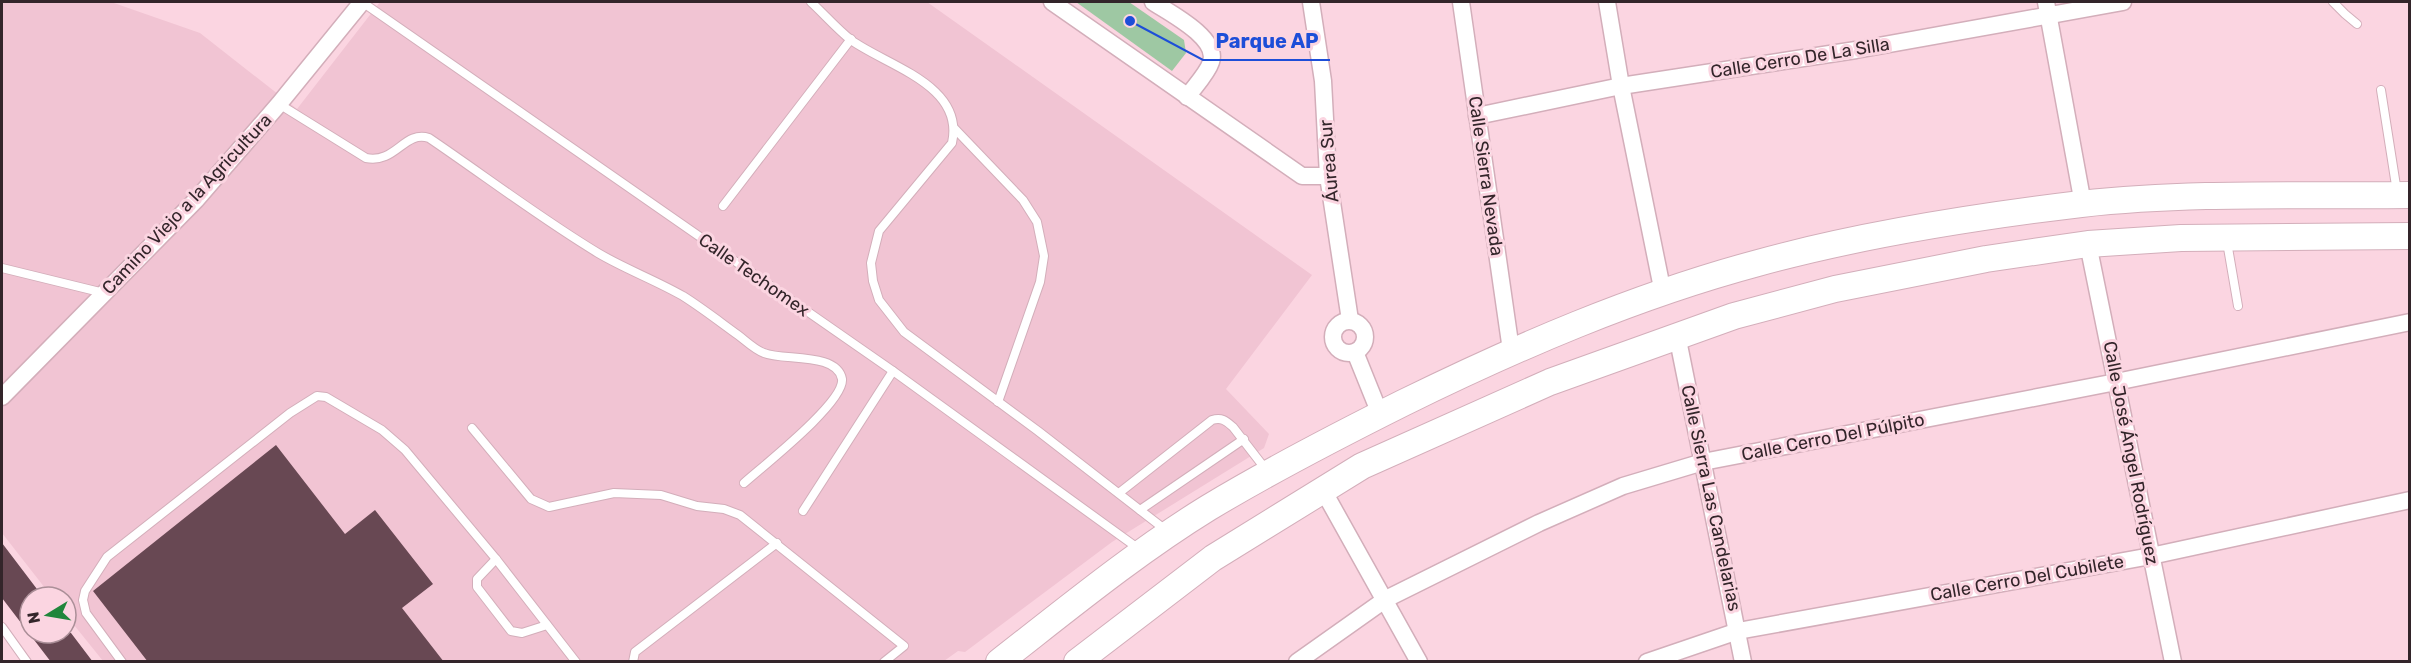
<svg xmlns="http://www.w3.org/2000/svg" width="2411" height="663" font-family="Rubik,sans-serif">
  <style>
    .built { fill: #f1c4d3 }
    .green { fill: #9ec8a3 }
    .building { fill: #684853 }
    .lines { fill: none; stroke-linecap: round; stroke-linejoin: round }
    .lane-casing { stroke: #d3aeba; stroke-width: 10 }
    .street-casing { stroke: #d3aeba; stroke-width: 19 }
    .primary-casing { stroke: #d3aeba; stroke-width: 28 }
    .lane { stroke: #fff; stroke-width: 8 }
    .street { stroke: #fff; stroke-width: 16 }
    .primary { stroke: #fff; stroke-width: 26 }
    .labels { text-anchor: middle; stroke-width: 6; stroke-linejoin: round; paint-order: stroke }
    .street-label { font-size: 18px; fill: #33252a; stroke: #fbd5e1 }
    .leader { fill: none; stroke: #1d4ed8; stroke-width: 2 }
    .callout-dot { fill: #1d4ed8; stroke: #fbd5e1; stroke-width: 2 }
    .callout-label { font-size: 20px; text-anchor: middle; font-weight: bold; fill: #1d4ed8; stroke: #fbd5e1; stroke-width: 6; stroke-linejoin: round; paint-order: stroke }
  </style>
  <rect width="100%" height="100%" fill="#fbd5e1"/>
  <polygon class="built" points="2,2 111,2 200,33 297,109 380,2 927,2 1312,275 1226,389 1269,434 1264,448 1112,542 965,652 958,651 944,661 103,661 66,615 66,597 52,597 2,533"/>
  <polygon class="green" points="1076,2 1129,2 1184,40 1186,53 1172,71"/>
  <g class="building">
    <polygon points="276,445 345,534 375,510 433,584 402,608 444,662 148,662 93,591"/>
    <polygon points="2,543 43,597 30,597 30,633 71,633 93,662 51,662 2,598"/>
  </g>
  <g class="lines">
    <defs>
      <g id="lane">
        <polyline points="362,2 893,371 1139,549"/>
        <path d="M 811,2 C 824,14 837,29 851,40 C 887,66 965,85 952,143 L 879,231 L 871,263 L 873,281 L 879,300 L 904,332 L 1038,431 L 1167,531"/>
        <polyline points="2333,2 2345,14 2357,24"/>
        <polyline points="2381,90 2397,192"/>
        <path d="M 279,104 L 366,158 C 396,164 404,130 429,138 C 485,176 540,218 598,253 C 625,269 655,280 683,296 C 702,308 720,322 738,335 C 746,341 755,350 764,353 C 783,361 837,352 842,379 C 845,402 763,466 744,483"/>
        <polyline points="955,129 1023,200 1037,222 1044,256 1040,282 998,402"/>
        <polyline points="723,206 851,39"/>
        <polyline points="2227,242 2238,306"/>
        <polyline points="2,268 104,293"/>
        <polyline points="472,428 531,499 549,507 614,493 661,495 697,506 724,509 740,515 904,646 884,662"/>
        <path d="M 1119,493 L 1212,420 C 1222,417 1226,421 1233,427 L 1267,471"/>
        <polyline points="1140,510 1244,439"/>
        <polyline points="803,511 893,371"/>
        <polyline points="496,559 477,579 477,587 511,631 522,633 547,625"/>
        <polyline points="2,627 27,662"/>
        <polyline points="122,662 86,613 83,600 85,591 107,557 290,413 317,396 326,397 382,430 405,450 496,559 576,662"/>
        <polyline points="633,662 635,652 777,543"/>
      </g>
      <g id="street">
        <polyline points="1052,2 1302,176 1328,176"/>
        <path d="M 1153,2 C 1170,13 1219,38 1211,62 C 1207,74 1194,87 1187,97"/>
        <polyline points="1311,2 1323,81 1328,176 1350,320"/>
        <polyline points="1461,2 1511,350"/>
        <polyline points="1607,2 1621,86 1663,293"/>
        <polyline points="2046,2 2083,204"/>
        <polyline points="1477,116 1621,86 1856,50 2123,2"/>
        <polyline points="2088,244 2173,662"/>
        <circle cx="1349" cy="337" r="16"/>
        <polyline points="1677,335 1743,662"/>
        <polyline points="1355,352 1380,414"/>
        <polyline points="2,397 196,200 279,104 362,2"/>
        <polyline points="1323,490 1419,662"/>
        <polyline points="1297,662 1386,599 1539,523 1623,486 1703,462 2116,382 2410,322"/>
        <polyline points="1647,662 1738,631 2151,556 2410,500"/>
      </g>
      <g id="primary">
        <path d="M 999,662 C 1067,609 1135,553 1208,508 C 1271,470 1337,436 1403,403 C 1517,347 1635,296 1758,263 C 1863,234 1973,217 2081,204 C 2190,192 2300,196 2410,195"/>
        <polyline points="1077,662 1213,558 1362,466 1550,382 1734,316 1835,289 1986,259 2088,244 2181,238 2410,236"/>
      </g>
    </defs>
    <use href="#lane" class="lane-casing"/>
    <use href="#street" class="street-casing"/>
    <use href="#primary" class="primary-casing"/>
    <use href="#lane" class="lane"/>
    <use href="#street" class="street"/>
    <use href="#primary" class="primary"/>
  </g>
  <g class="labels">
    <g class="street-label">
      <text transform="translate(1800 58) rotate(-9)" y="6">Calle Cerro De La Silla</text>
      <text transform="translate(1329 161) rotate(-95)" y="6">Áurea Sur</text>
      <text transform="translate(1486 176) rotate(82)" y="6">Calle Sierra Nevada</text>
      <text transform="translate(187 204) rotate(-47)" y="6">Camino Viejo a la Agricultura</text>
      <text transform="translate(754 275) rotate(35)" y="6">Calle Techomex</text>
      <text transform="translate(1833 437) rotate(-11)" y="6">Calle Cerro Del Púlpito</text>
      <text transform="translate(2131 453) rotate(79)" y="6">Calle José Ángel Rodríguez</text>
      <text transform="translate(1711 498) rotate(78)" y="6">Calle Sierra Las Candelarias</text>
      <text transform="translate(2027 578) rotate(-10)" y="6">Calle Cerro Del Cubilete</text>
    </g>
  </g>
  <path class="leader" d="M1130 21L1203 60H1330"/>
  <circle class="callout-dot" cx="1130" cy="21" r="6"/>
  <g class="callout-label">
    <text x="1267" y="48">Parque AP</text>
  </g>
  <rect width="2411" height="663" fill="none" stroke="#33252a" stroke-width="6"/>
  <g transform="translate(48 615) rotate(259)"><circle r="28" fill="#fbd5e1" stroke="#ab8f98" stroke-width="1.5"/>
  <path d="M0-4.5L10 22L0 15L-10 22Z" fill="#20863b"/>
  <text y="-9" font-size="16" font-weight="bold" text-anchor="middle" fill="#33252a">N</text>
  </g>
</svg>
